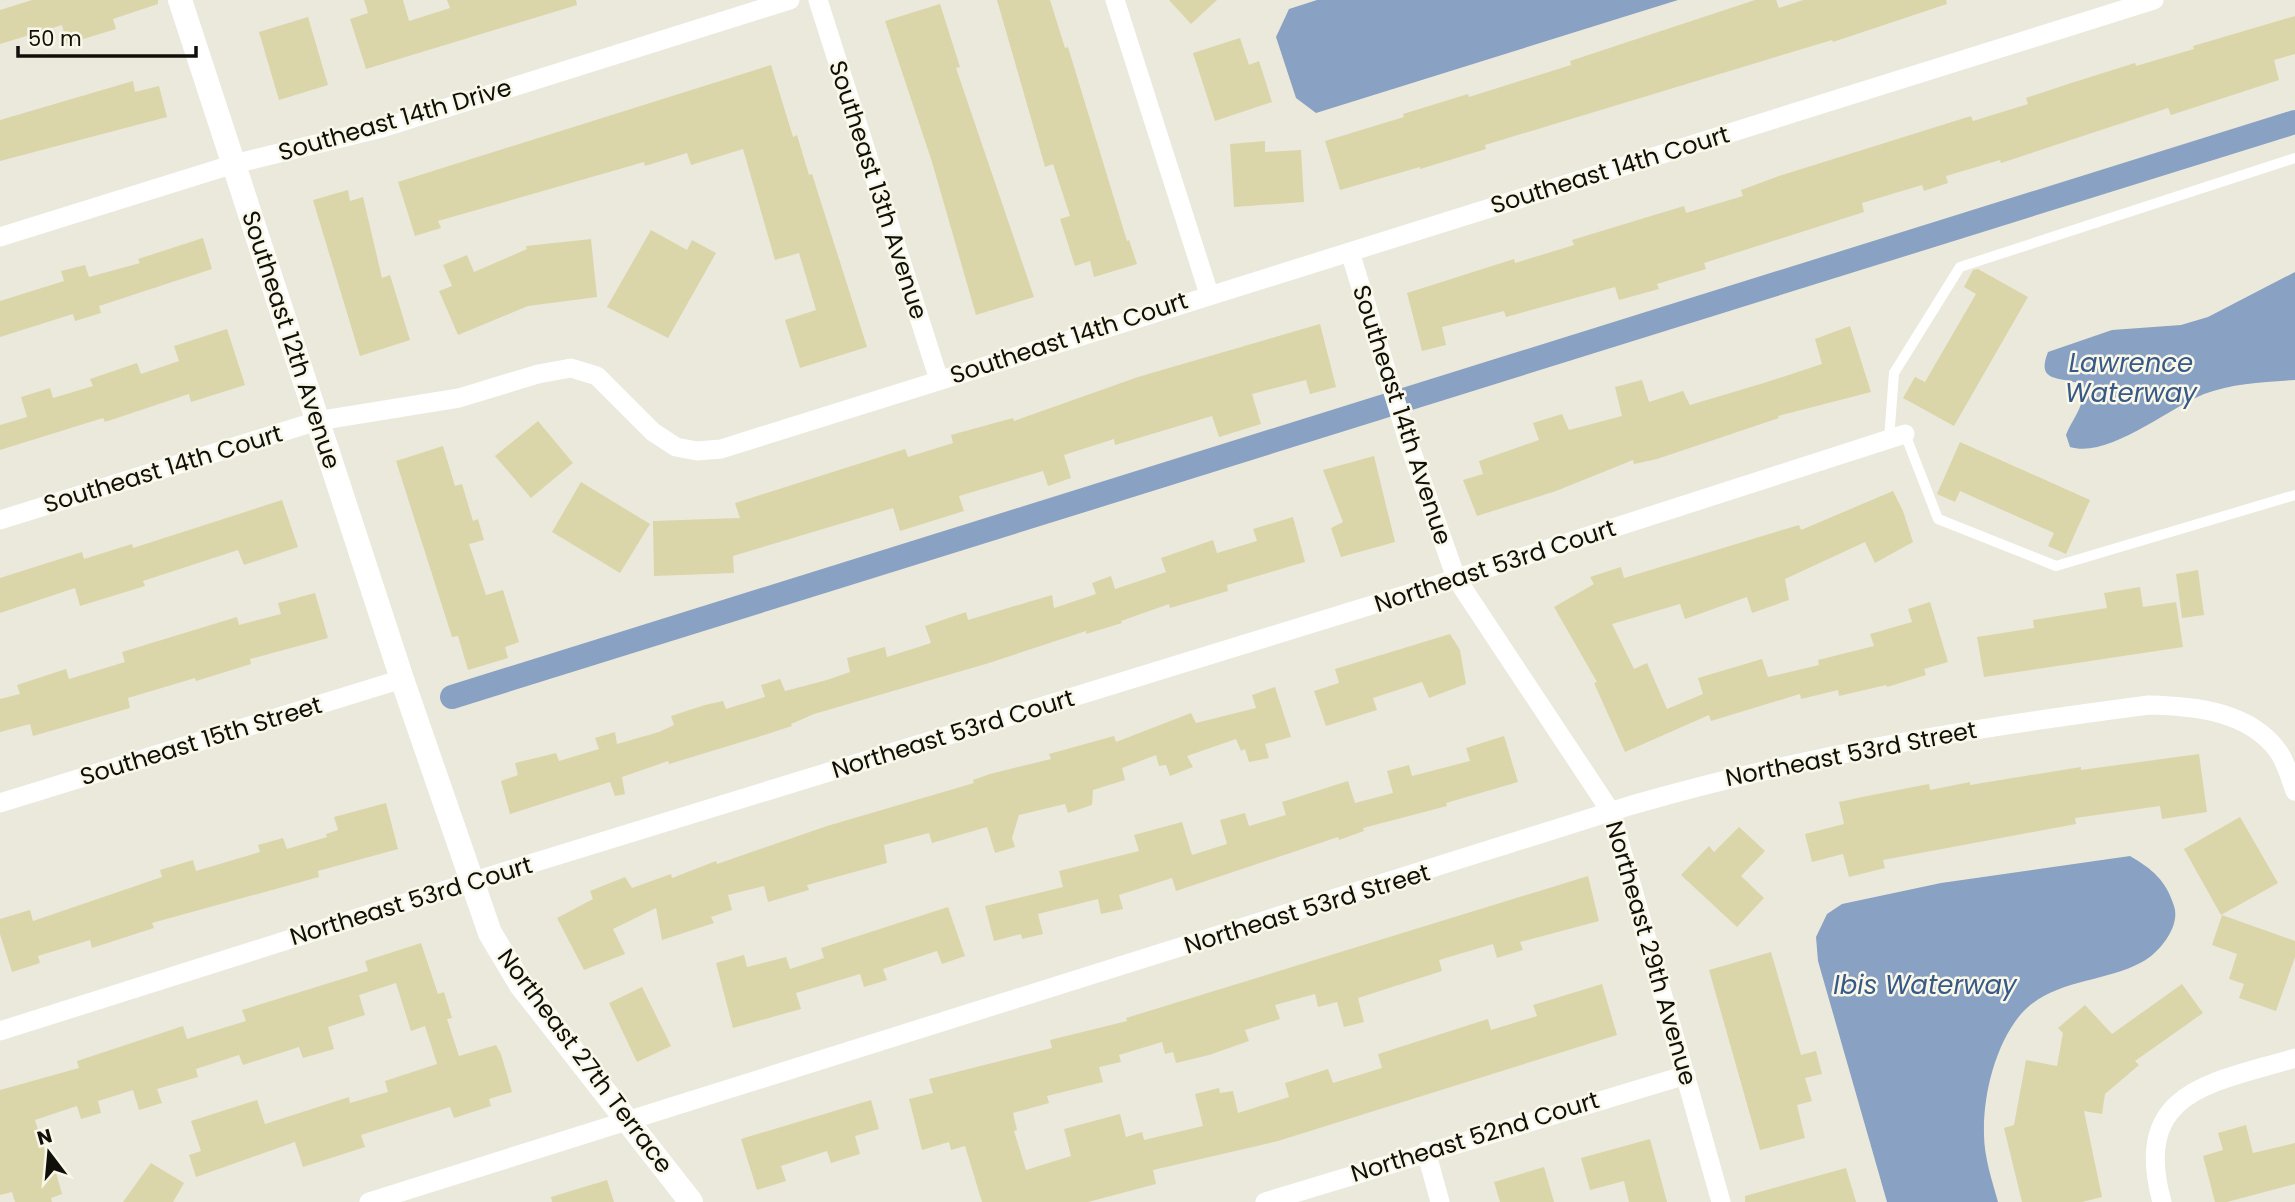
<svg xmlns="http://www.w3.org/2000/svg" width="2295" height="1202" font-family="Poppins,sans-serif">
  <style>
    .water { fill: #89a1c3 }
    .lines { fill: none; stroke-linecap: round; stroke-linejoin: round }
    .canal { stroke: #89a1c3; stroke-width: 24 }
    .building { fill: #dbd5aa }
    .service { stroke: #fff; stroke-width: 10 }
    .minor { stroke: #fff; stroke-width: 19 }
    .tertiary { stroke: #fff; stroke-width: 24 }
    .labels { text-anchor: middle; stroke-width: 5; stroke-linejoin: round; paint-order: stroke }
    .street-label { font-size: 24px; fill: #100f0a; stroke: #f9f7e8 }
    .water-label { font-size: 26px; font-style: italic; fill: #365988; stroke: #f9f7e8 }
  </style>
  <rect width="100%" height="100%" fill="#ebe9db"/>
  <g class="water">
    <polygon points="1317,0 1678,0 1316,113 1296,98 1276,37 1289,9"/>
    <path d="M 2295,272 L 2295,380 C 2264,382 2233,383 2204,394 C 2169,408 2108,459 2070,447 L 2066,435 C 2072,418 2091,400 2078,383 C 2058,377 2036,382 2048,352 L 2112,330 L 2181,325 L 2208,317 Z"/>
    <path d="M 2130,856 C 2152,869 2166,880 2174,906 C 2181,926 2159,953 2142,962 C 2104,983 2052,979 2021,1014 C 1995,1045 1983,1095 1984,1134 C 1984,1157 1992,1180 1998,1202 L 1887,1202 L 1818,961 L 1816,937 L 1827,914 L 1842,904 L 1941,883 Z"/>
  </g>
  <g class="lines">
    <polyline class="canal" points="452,697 2295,122"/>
  </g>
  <g class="building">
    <polygon points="32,0 158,0 158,4 113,19 116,29 67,44 62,25 0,44 0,10"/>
    <polygon points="364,0 403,0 409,21 450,8 447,0 576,0 577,5 366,69 350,19 368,13"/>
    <polygon points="997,0 1050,0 1065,48 1068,47 1127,241 1129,240 1137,264 1094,277 1090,261 1075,266 1060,219 1070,216 1053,164 1045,167"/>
    <polygon points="1169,0 1217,0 1191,24"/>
    <polygon points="1755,0 1776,0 1779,8 1803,0 1946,0 1947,4 1833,42 1832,40 1485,145 1486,149 1420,169 1420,167 1340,190 1325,141 1404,117 1403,114 1468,94 1469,97 1571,65 1570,61"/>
    <polygon points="940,4 960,67 956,68 1034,297 976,315 932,162 885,21"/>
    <polygon points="2295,16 2295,54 2274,60 2279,80 2171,115 2168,108 2001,163 2000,160 1946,176 1948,183 1924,191 1922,185 1862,203 1864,212 1704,263 1706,269 1657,284 1659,289 1619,300 1615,287 1506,317 1504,311 1442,327 1446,345 1422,351 1407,293 1514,259 1515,263 1574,245 1572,240 1684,206 1686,213 1743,196 1741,190 1779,176 1971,116 1973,121 2028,104 2026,98 2068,84 2135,63 2136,66 2194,49 2193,46"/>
    <polygon points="308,17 328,85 279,100 259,32"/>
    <polygon points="1240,38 1249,65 1259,61 1272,102 1215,121 1193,53"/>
    <polygon points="771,65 793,137 797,135 809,175 812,174 867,347 800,368 785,320 816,310 799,253 775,260 743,149 691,165 687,153 645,166 644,162 438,221 441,228 415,236 398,182"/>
    <polygon points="133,81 135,92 159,86 167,117 0,161 0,120"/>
    <polygon points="1265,141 1265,152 1301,150 1304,202 1234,207 1230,144"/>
    <polygon points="348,190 350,201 363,197 382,278 390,275 410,340 360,356 313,200"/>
    <polygon points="651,230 687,250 692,240 716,253 668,338 607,307"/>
    <polygon points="203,238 212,269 99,306 101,313 75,321 73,314 0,337 0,301 64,281 61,271 85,265 89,277 140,263 138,259"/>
    <polygon points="591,239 597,297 528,306 458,335 439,291 452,286 443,265 467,255 474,272 527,249 526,246"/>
    <polygon points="1978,269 2028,297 1954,426 1903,398 1915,377 1925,382 1976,294 1964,287 1973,270"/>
    <polygon points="1320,324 1336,387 1310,394 1306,380 1252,394 1261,424 1219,437 1212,416 1115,445 1114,439 1064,455 1071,478 1048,486 1043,471 959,496 964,511 900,531 893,508 733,556 734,573 654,576 653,521 740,518 735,503 905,449 908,457 953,443 951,435 1013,418 1014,421 1138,377"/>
    <polygon points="1850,326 1871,392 1778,416 1779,418 1657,459 1634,464 1633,460 1556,491 1477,516 1463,480 1483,474 1479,461 1539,440 1533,423 1562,414 1569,430 1622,416 1615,387 1642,380 1649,402 1683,391 1690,405 1767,382 1822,364 1815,339"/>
    <polygon points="227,329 245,385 191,402 189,394 105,422 103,418 0,450 0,425 27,417 21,397 50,388 53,398 93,386 90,379 137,363 141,374 179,361 174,346"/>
    <polygon points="538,421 573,463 531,498 495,456"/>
    <polygon points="1960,442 2090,500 2066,554 2048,546 2054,533 1960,491 1955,502 1937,494"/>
    <polygon points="443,446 455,486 462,484 473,521 478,519 484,540 469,544 486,595 503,590 519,642 505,647 508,658 468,670 458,636 452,637 396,461"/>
    <polygon points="1374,456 1395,542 1341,557 1331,528 1343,522 1323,470"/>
    <polygon points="581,482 650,524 620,573 552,532"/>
    <polygon points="1893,491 1903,511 1913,542 1875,563 1865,542 1785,579 1789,600 1752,613 1747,597 1685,619 1680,604 1612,624 1634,669 1647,663 1667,709 1703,694 1698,678 1762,659 1768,677 1819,665 1818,660 1874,646 1870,634 1912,622 1908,609 1930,602 1948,662 1924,669 1926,675 1887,687 1886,685 1839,696 1838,690 1801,699 1800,694 1711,721 1709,715 1625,752 1594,683 1597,682 1554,607 1594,584 1590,577 1621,567 1624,578 1799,525 1801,530"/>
    <polygon points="282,500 298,547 244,565 238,550 143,581 145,586 80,606 75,588 0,613 0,578 82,552 84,559 132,544 133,548"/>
    <polygon points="1293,517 1305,562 1227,585 1228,591 1170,608 1169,604 1121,621 1122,623 1086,634 1086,631 989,663 814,714 791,724 792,726 758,737 669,764 668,761 622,777 625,794 615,796 610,782 510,814 501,781 518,775 515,763 556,753 559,761 599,749 595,738 615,732 617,744 659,732 674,725 671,716 705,705 723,701 726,709 765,697 761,685 780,679 785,691 827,680 850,672 847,658 885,647 887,657 931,643 925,626 966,612 968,620 1052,595 1054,608 1096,594 1092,583 1111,576 1115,589 1166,572 1161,558 1213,540 1217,553 1257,541 1253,529"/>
    <polygon points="2198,570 2204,615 2182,618 2176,574"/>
    <polygon points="2140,587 2143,607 2176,602 2183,647 1984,677 1977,637 2034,628 2033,620 2107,608 2104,593"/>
    <polygon points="315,593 328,638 250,659 251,664 196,681 195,678 128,698 130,708 33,736 30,724 0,732 0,699 20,694 17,685 66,669 69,679 125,662 122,652 237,617 239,625 281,614 278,603"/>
    <polygon points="1450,634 1460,650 1466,684 1429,698 1422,682 1373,698 1377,710 1326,726 1314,691 1339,683 1335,669"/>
    <polygon points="1275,687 1291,737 1265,744 1269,758 1249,762 1245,749 1241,751 1236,739 1187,756 1193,767 1170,776 1166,765 1159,766 1156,755 1122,768 1125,780 1093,790 1092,805 1068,813 1065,804 1019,815 1012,838 1015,847 995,853 987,827 932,843 929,833 884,845 887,863 807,885 809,890 768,902 764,886 728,895 732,910 711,917 714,923 662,940 656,908 613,929 625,954 584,970 557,918 593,899 590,891 625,877 632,888 671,874 672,878 716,861 717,864 827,826 974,783 973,780 990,774 1051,759 1049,754 1114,736 1116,742 1191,713 1196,723 1256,708 1252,695"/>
    <polygon points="1504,736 1518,782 1446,803 1447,806 1363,828 1364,831 1339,840 1338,837 1176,891 1172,878 1119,895 1123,909 1101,914 1098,899 1038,914 1043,934 1022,939 1021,934 994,941 985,906 1063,887 1059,871 1139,851 1134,835 1182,822 1192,855 1227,844 1220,820 1245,813 1249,826 1286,815 1282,802 1348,781 1355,803 1393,793 1387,771 1409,765 1412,776 1470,761 1466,748"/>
    <polygon points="2199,754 2207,812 2162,819 2160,806 2075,818 2076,824 1883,860 1885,868 1849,877 1843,854 1812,862 1805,834 1844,824 1839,802 1867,796 1929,784 1930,790 1970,782 1970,785 2081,767 2081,770"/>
    <polygon points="386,803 398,849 318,871 319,877 152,923 154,928 92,948 90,940 38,956 40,963 12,972 0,934 0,919 30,910 33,921 162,877 160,870 193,860 196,871 260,852 258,845 283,838 287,849 327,837 326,834 338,830 334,817"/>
    <polygon points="2240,817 2278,883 2221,915 2184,849"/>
    <polygon points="1739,827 1765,851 1741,876 1764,898 1737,927 1681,875 1709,846 1714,852"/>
    <polygon points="1588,876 1599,921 1520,942 1523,950 1497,958 1493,944 1439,960 1442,971 1358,998 1364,1022 1344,1027 1337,1002 1318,1007 1315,994 1275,1005 1280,1019 1245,1030 1249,1041 1209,1055 1176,1063 1173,1052 1165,1054 1162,1042 1119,1055 1121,1062 1099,1067 1103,1082 1047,1096 1049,1103 1013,1113 1017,1130 1014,1131 1026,1170 1071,1156 1064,1129 1120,1114 1126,1137 1142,1132 1144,1140 1203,1126 1195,1094 1219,1088 1220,1093 1233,1091 1238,1113 1289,1097 1285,1083 1328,1069 1333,1083 1382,1068 1378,1054 1488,1019 1491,1030 1537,1016 1533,1005 1602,984 1617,1035 1278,1141 1153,1170 1156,1184 1088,1202 982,1202 965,1146 951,1150 949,1142 922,1150 909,1099 933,1093 929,1079 1052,1048 1050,1040 1127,1021 1126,1018"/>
    <polygon points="948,907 965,956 942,964 937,951 883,969 887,980 864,987 860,974 796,993 801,1009 733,1028 716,963 744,955 747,967 786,957 790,969 824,958 821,948"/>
    <polygon points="2222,915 2295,941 2295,957 2276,1011 2239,998 2244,984 2229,979 2237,954 2212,945"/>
    <polygon points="421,943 438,994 444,992 452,1018 447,1019 459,1056 496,1045 501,1054 512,1092 489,1099 491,1106 454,1118 450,1107 361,1135 365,1147 303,1167 295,1142 196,1177 189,1155 201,1151 191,1121 257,1100 265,1124 349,1097 350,1103 388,1092 385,1081 437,1064 425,1026 411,1031 396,983 359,995 365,1015 328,1027 334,1049 303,1058 299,1047 243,1065 239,1055 196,1069 198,1077 157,1089 162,1103 139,1110 133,1090 98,1101 101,1113 81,1119 77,1106 35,1120 49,1164 53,1162 62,1194 51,1198 52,1202 15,1202 12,1192 0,1195 0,1090 79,1068 77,1061 183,1026 187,1039 246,1021 242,1010 368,971 365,961"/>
    <polygon points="1771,952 1801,1055 1816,1051 1822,1074 1805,1078 1812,1101 1797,1105 1805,1138 1760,1150 1709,970"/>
    <polygon points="2182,984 2203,1013 2135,1061 2139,1065 2105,1094 2102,1114 2084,1111 2102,1197 2082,1202 2022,1202 2004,1128 2014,1125 2026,1060 2057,1066 2063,1033 2058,1028 2085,1005 2112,1034"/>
    <polygon points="642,987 671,1046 637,1062 609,1003"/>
    <polygon points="871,1100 879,1129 855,1136 860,1154 831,1163 827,1151 781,1166 786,1181 757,1190 741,1139"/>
    <polygon points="2246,1125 2253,1153 2295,1143 2295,1184 2227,1202 2215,1202 2203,1156 2223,1150 2218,1133"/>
    <polygon points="1650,1139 1667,1202 1629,1202 1624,1181 1590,1190 1581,1158"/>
    <polygon points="151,1163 184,1183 173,1202 123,1202"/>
    <polygon points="1544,1167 1554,1202 1500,1202 1494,1182"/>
    <polygon points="1846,1168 1856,1202 1745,1202 1745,1196"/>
    <polygon points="607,1180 614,1202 552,1202 551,1197"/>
  </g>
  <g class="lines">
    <g class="service">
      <polyline points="1905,434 1938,519 2056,566 2295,495"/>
      <polyline points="1889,439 1894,373 1960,267 2295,158"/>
    </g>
    <g class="minor">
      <polyline points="818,0 939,380"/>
      <polyline points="1115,0 1209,294"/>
      <polyline points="0,237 234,164 382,128 790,0"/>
      <polyline points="1350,252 1408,441 1456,578 1611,812 1721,1202"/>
      <polyline points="0,520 317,421 459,398 538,374 571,368 597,376 653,432 676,447 697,451 721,449 2154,0"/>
      <polyline points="0,803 402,679"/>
      <polyline points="0,1031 471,882 1411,593 1905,434"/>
      <polyline points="1426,1151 1440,1202"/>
      <path d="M 369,1202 L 1632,805 C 1806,755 1971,728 2149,705 C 2194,706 2249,711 2278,751 C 2286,762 2290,778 2295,791"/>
      <polyline points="1265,1202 1686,1075"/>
      <path d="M 2162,1202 C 2131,1090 2212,1083 2295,1058"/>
    </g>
    <polyline class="tertiary" points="180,0 402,679 490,933 521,985 691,1202"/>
  </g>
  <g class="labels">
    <g class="street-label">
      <text transform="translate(395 120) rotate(-16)" y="8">Southeast 14th Drive</text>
      <text transform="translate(1610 170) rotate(-17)" y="8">Southeast 14th Court</text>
      <text transform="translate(878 190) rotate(72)" y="8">Southeast 13th Avenue</text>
      <text transform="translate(1069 338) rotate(-18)" y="8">Southeast 14th Court</text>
      <text transform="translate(291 340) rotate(72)" y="8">Southeast 12th Avenue</text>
      <text transform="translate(1402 415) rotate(72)" y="8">Southeast 14th Avenue</text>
      <text transform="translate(163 469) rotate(-17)" y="8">Southeast 14th Court</text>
      <text transform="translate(1495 566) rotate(-18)" y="8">Northeast 53rd Court</text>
      <text transform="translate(953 734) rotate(-17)" y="8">Northeast 53rd Court</text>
      <text transform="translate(201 741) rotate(-17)" y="8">Southeast 15th Street</text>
      <text transform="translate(1851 754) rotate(-11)" y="8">Northeast 53rd Street</text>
      <text transform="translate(411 901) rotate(-17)" y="8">Northeast 53rd Court</text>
      <text transform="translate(1307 909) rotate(-17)" y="8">Northeast 53rd Street</text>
      <text transform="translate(1651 953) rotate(74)" y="8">Northeast 29th Avenue</text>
      <text transform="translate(585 1061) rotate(53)" y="8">Northeast 27th Terrace</text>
      <text transform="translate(1475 1137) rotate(-17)" y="8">Northeast 52nd Court</text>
    </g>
    <g class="water-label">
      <text x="2131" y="372">Lawrence<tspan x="2131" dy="30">Waterway</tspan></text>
      <text x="1925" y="994">Ibis Waterway</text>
    </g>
  </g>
  <g transform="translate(49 1153) rotate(344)" stroke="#f9f7e8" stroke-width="5" paint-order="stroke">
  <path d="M0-5L12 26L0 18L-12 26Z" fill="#100f0a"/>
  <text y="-10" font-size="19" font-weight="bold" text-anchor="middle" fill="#100f0a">N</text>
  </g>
  <path d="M18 46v10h178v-10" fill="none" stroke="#100f0a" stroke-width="3.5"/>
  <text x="28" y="46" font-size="21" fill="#100f0a" stroke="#f9f7e8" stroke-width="5" paint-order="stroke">50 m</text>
</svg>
